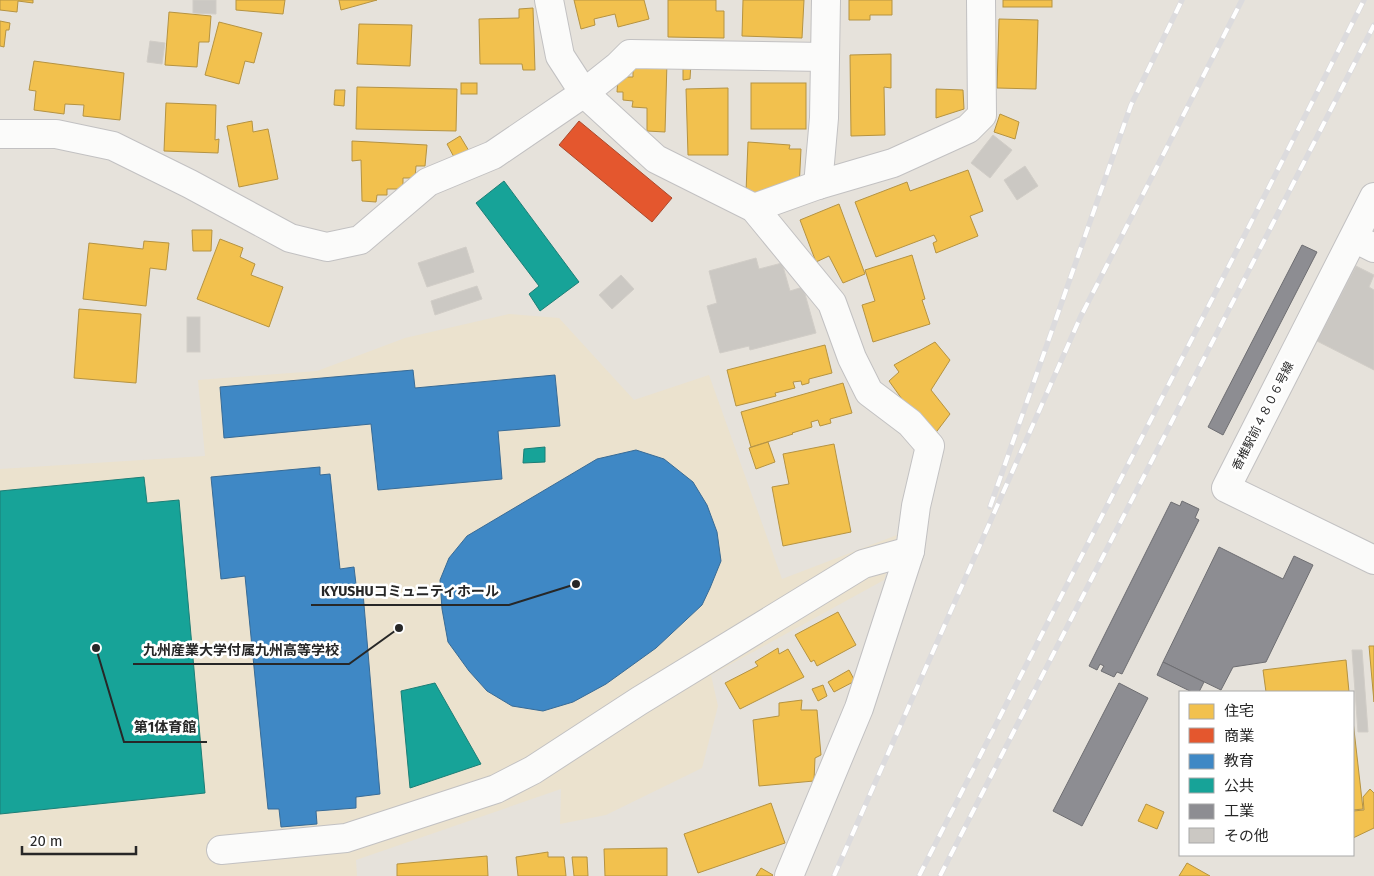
<svg xmlns="http://www.w3.org/2000/svg" width="1374" height="876" font-family="'Fira Sans','Noto Sans JP',sans-serif">
  <style>
    .education { fill: #ebe2ce }
    .homes { fill: #f2c14e; stroke: #b59342 }
    .shops { fill: #e4572e; stroke: #ab492c }
    .schools { fill: #3f88c5; stroke: #386b96 }
    .public { fill: #17a398; stroke: #1c7e76 }
    .industry { fill: #8d8d92; stroke: #6e6e72 }
    .building { fill: #cbc8c3; stroke: #d1cdc7 }
    .lines { fill: none; stroke-linecap: round; stroke-linejoin: round }
    .minor-casing { stroke: #c2c1c2; stroke-width: 30 }
    .minor { stroke: #fbfbfa; stroke-width: 28 }
    .rail-casing { stroke: #dcdbdd; stroke-width: 5.5 }
    .rail { stroke: #fff; stroke-width: 4; stroke-dasharray: 11; stroke-linecap: butt }
    .labels { text-anchor: middle; stroke-width: 5; stroke-linejoin: round; paint-order: stroke }
    .street-label { font-size: 12px; fill: #272727; stroke: #fff }
    .leader { fill: none; stroke: #272727; stroke-width: 2 }
    .callout-dot { fill: #272727; stroke: #fff; stroke-width: 2 }
    .callout-label { font-size: 14px; text-anchor: middle; font-weight: bold; fill: #272727; stroke: #fff; stroke-width: 5; stroke-linejoin: round; paint-order: stroke }
  </style>
  <rect width="100%" height="100%" fill="#e6e2db"/>
  <polygon class="education" points="509,314 559,318 634,400 709,375 782,579 897,535 884,580 711,675 718,706 702,768 606,815 560,824 561,789 356,860 357,876 0,876 0,469 205,456 198,380 317,371 405,338"/>
  <g class="homes">
    <polygon points="0,0 33,0 33,3 18,1 17,12 0,10"/>
    <polygon points="236,0 285,0 283,14 236,10"/>
    <polygon points="339,0 377,0 341,10"/>
    <polygon points="574,0 644,0 649,19 618,27 615,14 594,19 595,25 581,29"/>
    <polygon points="668,0 716,0 716,11 724,11 724,38 668,37"/>
    <polygon points="743,0 804,0 802,38 742,36"/>
    <polygon points="849,0 892,0 892,15 870,15 870,20 849,20"/>
    <rect x="1003" y="0" width="49" height="7"/>
    <polygon points="533,8 535,70 523,70 522,64 480,64 479,19 519,18 519,9"/>
    <polygon points="169,12 211,16 209,42 199,42 197,67 165,65"/>
    <polygon points="999,19 1038,20 1036,89 997,88"/>
    <polygon points="0,21 10,23 9,30 6,30 4,47 0,46"/>
    <polygon points="219,22 262,33 254,63 245,61 239,84 205,75"/>
    <polygon points="359,24 412,25 410,66 357,64"/>
    <polygon points="891,54 891,88 884,87 885,135 851,136 850,55"/>
    <polygon points="34,61 124,73 120,120 83,116 84,105 65,104 64,114 34,110 36,91 29,90"/>
    <polygon points="633,62 667,62 665,132 647,131 647,108 632,107 633,101 623,100 623,92 617,92 618,77 633,77"/>
    <polygon points="683,63 691,63 690,79 683,80"/>
    <rect x="461" y="83" width="16" height="11"/>
    <rect x="751" y="83" width="55" height="46"/>
    <polygon points="357,87 457,89 456,131 356,129"/>
    <polygon points="728,88 728,155 688,155 686,89"/>
    <polygon points="936,89 963,90 964,109 936,118"/>
    <polygon points="335,90 345,90 344,106 334,105"/>
    <polygon points="166,103 216,105 215,140 219,139 218,153 164,151"/>
    <polygon points="1000,114 1019,122 1015,139 994,132"/>
    <polygon points="252,121 253,132 268,129 278,179 239,187 227,126"/>
    <polygon points="460,136 469,151 455,159 447,144"/>
    <polygon points="352,141 427,145 425,166 416,166 415,178 403,178 403,189 387,189 387,195 377,195 376,202 362,201 361,160 352,161"/>
    <polygon points="748,142 790,145 789,149 801,149 799,189 789,195 746,192"/>
    <polygon points="968,170 983,211 970,216 978,236 936,253 933,243 937,241 934,235 876,257 855,202 907,182 910,191"/>
    <polygon points="839,204 865,274 843,283 829,256 816,262 800,220"/>
    <polygon points="192,230 212,230 211,251 193,251"/>
    <polygon points="220,239 243,248 240,257 255,264 251,275 283,287 269,327 197,299"/>
    <polygon points="144,241 169,243 166,270 150,268 146,306 83,299 89,243 143,249"/>
    <polygon points="912,255 925,299 922,300 930,324 873,342 862,305 875,301 865,270"/>
    <polygon points="79,309 141,314 136,383 74,378"/>
    <polygon points="935,342 950,360 931,390 950,414 934,435 907,406 889,381 899,372 894,365"/>
    <polygon points="825,345 832,373 809,379 809,383 802,385 801,381 793,382 795,388 775,393 776,396 736,406 727,370"/>
    <polygon points="843,383 852,413 830,419 831,423 820,426 818,420 811,422 812,427 792,433 793,434 751,447 741,412"/>
    <polygon points="768,442 775,462 756,469 749,448"/>
    <polygon points="834,444 851,532 783,546 772,487 789,484 783,454"/>
    <polygon points="838,612 856,645 817,666 814,660 811,662 795,635"/>
    <polygon points="1369,646 1374,646 1374,702"/>
    <polygon points="778,648 779,654 788,649 804,677 740,709 725,683 758,666 755,662"/>
    <polygon points="1346,660 1349,692 1266,692 1263,670"/>
    <polygon points="849,670 855,681 834,692 828,682"/>
    <polygon points="823,685 827,696 818,701 812,689"/>
    <polygon points="802,700 801,710 817,710 821,755 815,758 814,781 759,786 753,720 779,716 779,703"/>
    <polygon points="1353,721 1363,809 1353,810"/>
    <polygon points="1370,789 1374,793 1374,828 1353,838 1353,811 1364,810 1363,797"/>
    <polygon points="771,803 785,843 698,873 684,834"/>
    <polygon points="1146,804 1164,812 1157,829 1138,821"/>
    <polygon points="667,848 667,876 605,876 604,849"/>
    <polygon points="548,852 548,857 564,857 566,876 518,876 516,857"/>
    <polygon points="487,856 488,876 397,876 397,864"/>
    <polygon points="572,857 587,857 588,876 574,876"/>
    <polygon points="1187,863 1210,876 1179,876"/>
    <polygon points="761,868 773,875 772,876 756,876"/>
  </g>
  <polygon class="shops" points="579,121 672,198 652,222 559,145"/>
  <g class="schools">
    <polygon points="413,370 415,388 555,375 560,426 498,431 502,479 378,490 371,424 224,438 220,387"/>
    <polygon points="636,450 664,459 693,482 707,505 717,532 721,561 710,588 702,605 656,648 606,684 573,702 543,711 512,706 487,691 469,671 448,642 442,609 440,580 449,558 467,536 597,459"/>
    <polygon points="320,467 320,475 330,474 340,569 354,567 357,593 363,593 380,794 356,797 356,808 316,811 317,824 281,827 279,809 268,809 245,576 221,579 211,477"/>
  </g>
  <g class="public">
    <polygon points="504,181 579,282 540,311 529,294 539,286 476,203"/>
    <polygon points="545,447 545,462 523,463 524,449"/>
    <polygon points="144,477 147,503 179,500 205,793 0,814 0,491"/>
    <polygon points="435,683 481,764 410,788 401,691"/>
  </g>
  <g class="industry">
    <polygon points="1302,245 1317,252 1223,435 1208,427"/>
    <polygon points="1182,501 1199,509 1195,518 1199,520 1122,674 1117,672 1114,677 1101,671 1104,666 1100,664 1097,670 1089,666 1171,502 1180,506"/>
    <polygon points="1219,547 1283,579 1294,556 1313,565 1266,662 1233,667 1221,690 1163,662"/>
    <polygon points="1163,662 1204,682 1199,692 1192,692 1157,675"/>
    <polygon points="1119,683 1148,698 1082,826 1053,811"/>
  </g>
  <g class="building">
    <polygon points="193,0 216,0 216,14 193,13"/>
    <polygon points="150,41 165,43 162,64 147,62"/>
    <polygon points="993,135 1012,150 990,178 971,163"/>
    <polygon points="1025,166 1038,186 1017,200 1004,180"/>
    <polygon points="466,247 474,272 427,287 418,263"/>
    <polygon points="756,258 759,269 782,263 790,291 803,287 816,333 750,350 749,346 720,353 707,306 717,303 709,271"/>
    <polygon points="1356,266 1374,275 1369,287 1374,290 1374,370 1317,341"/>
    <polygon points="621,275 634,289 612,309 599,295"/>
    <polygon points="477,286 482,299 435,315 431,301"/>
    <rect x="187" y="317" width="13" height="35"/>
    <polygon points="1352,650 1362,650 1368,732 1358,732"/>
  </g>
  <g class="lines">
    <defs>
      <g id="minor">
        <polyline points="549,0 560,56 584,93 656,159 754,208 832,303 852,358 869,392 910,423 930,446 916,506 910,551 859,708 789,876"/>
        <polyline points="0,134 56,134 113,146 190,184 290,238 327,247 360,240 428,182 493,155 584,93 618,66 630,54 825,57"/>
        <polyline points="818,185 824,118 826,0"/>
        <polyline points="1374,197 1226,488 1374,560"/>
        <polyline points="754,208 818,185 893,163 968,129 982,115 981,0"/>
        <polyline points="1354,238 1374,248"/>
        <polyline points="221,850 346,838 496,789 533,770 639,701 863,564 910,551"/>
      </g>
    </defs>
    <use href="#minor" class="minor-casing"/>
    <use href="#minor" class="minor"/>
    <defs>
      <g id="rail">
        <polyline points="990,507 1131,105 1182,0"/>
        <polyline points="834,876 1080,318 1242,0"/>
        <polyline points="919,876 1364,0"/>
        <polyline points="940,876 1374,25"/>
      </g>
    </defs>
    <use href="#rail" class="rail-casing"/>
    <use href="#rail" class="rail"/>
  </g>
  <g class="labels">
    <g class="street-label">
      <text transform="translate(1263 416) rotate(-63)" y="4">香椎駅前４８０６号線</text>
    </g>
  </g>
  <path class="leader" d="M576 584L509 605H311M399 628L349 664H133M96 648L124 742H207"/>
  <g class="callout-dot">
    <circle cx="576" cy="584" r="5"/>
    <circle cx="399" cy="628" r="5"/>
    <circle cx="96" cy="648" r="5"/>
  </g>
  <g class="callout-label">
    <text x="410" y="596">KYUSHUコミュニティホール</text>
    <text x="241" y="655">九州産業大学付属九州高等学校</text>
    <text x="165" y="732">第1体育館</text>
  </g>
  <rect x="1179" y="691" width="175" height="165" fill="#ffffff" stroke="#a9a9a9"/>
  <rect x="1189" y="704" width="25" height="15" fill="#f2c14e" stroke="#a9a9a9"/>
  <text x="1224" y="716" font-size="15" fill="#272727">住宅</text>
  <rect x="1189" y="728" width="25" height="15" fill="#e4572e" stroke="#a9a9a9"/>
  <text x="1224" y="741" font-size="15" fill="#272727">商業</text>
  <rect x="1189" y="754" width="25" height="15" fill="#3f88c5" stroke="#a9a9a9"/>
  <text x="1224" y="766" font-size="15" fill="#272727">教育</text>
  <rect x="1189" y="778" width="25" height="15" fill="#17a398" stroke="#a9a9a9"/>
  <text x="1224" y="791" font-size="15" fill="#272727">公共</text>
  <rect x="1189" y="804" width="25" height="15" fill="#8d8d92" stroke="#a9a9a9"/>
  <text x="1224" y="816" font-size="15" fill="#272727">工業</text>
  <rect x="1189" y="828" width="25" height="15" fill="#cbc8c3" stroke="#a9a9a9"/>
  <text x="1224" y="841" font-size="15" fill="#272727">その他</text>
  <path d="M22 846v8h114v-8" fill="none" stroke="#272727" stroke-width="2.5"/>
  <text x="30" y="846" font-size="15" fill="#272727" stroke="#ffffff" stroke-width="4" paint-order="stroke">20 m</text>
</svg>
